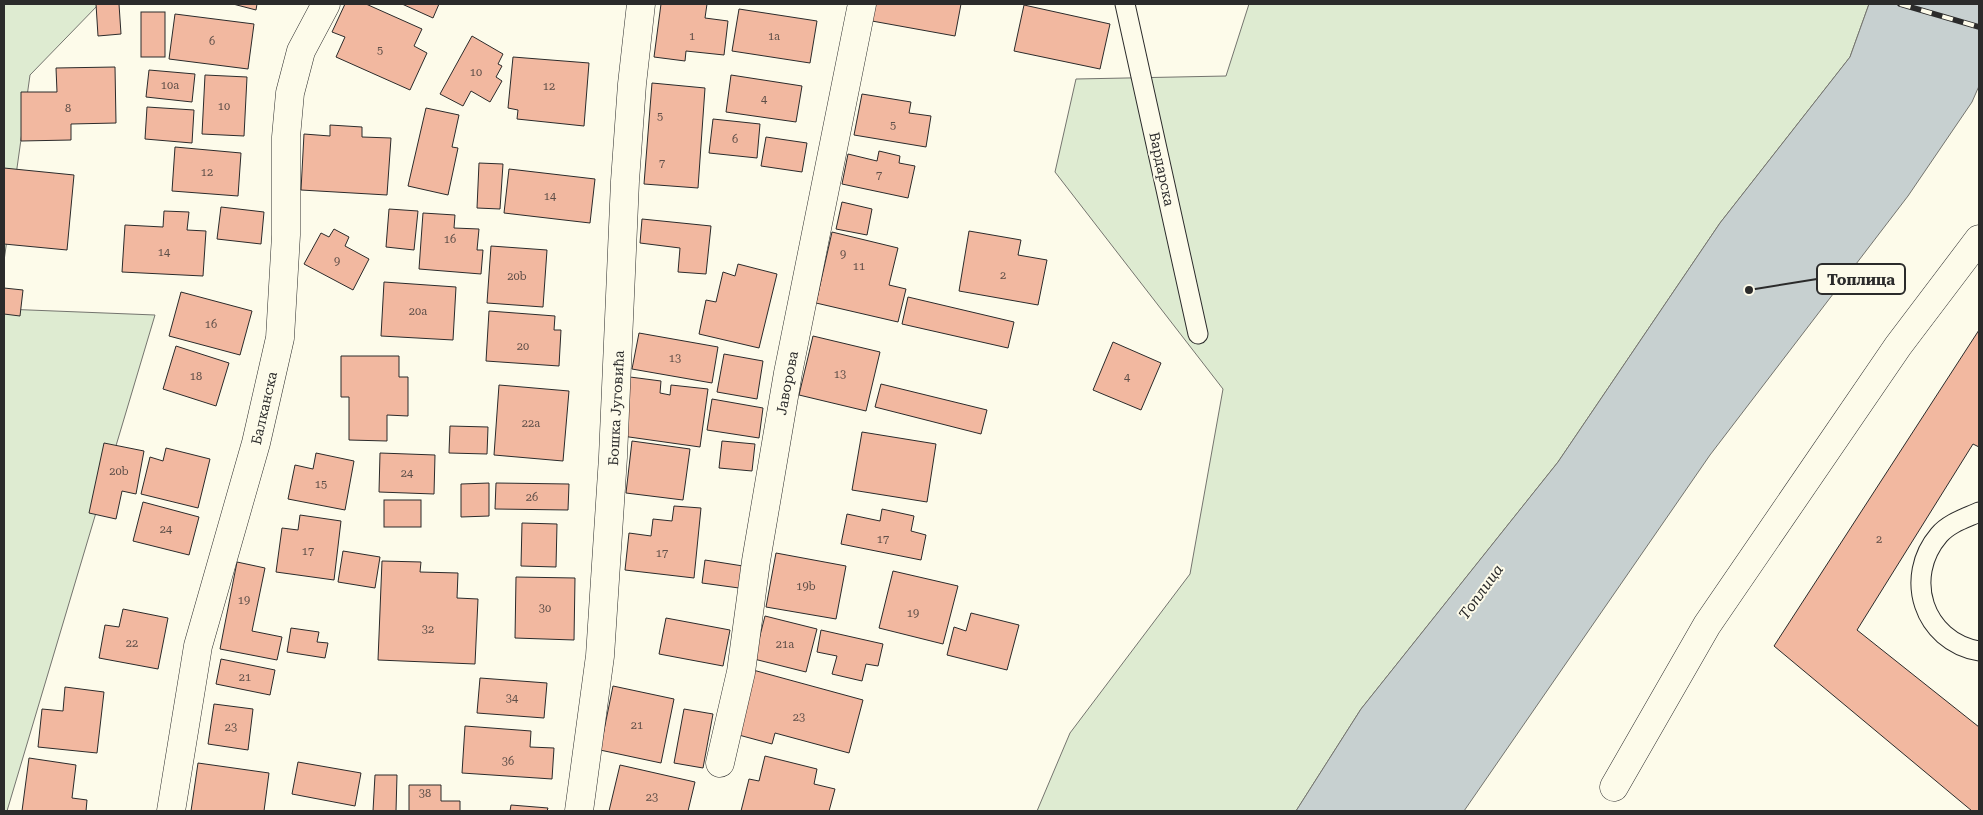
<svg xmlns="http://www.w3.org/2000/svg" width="1983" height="815" font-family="'Roboto Serif',serif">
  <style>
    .green { fill: #deebd1; stroke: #74746e }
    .water { fill: #c7d0d0; stroke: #74746e }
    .building { fill: #f2b8a0; stroke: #2b2b2b }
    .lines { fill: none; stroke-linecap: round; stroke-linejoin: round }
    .service-casing { stroke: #2b2b2b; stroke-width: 21 }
    .minor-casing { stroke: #2b2b2b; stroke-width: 29 }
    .service { stroke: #fdfbea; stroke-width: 19 }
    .minor { stroke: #fdfbea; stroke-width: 28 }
    .rail-casing { stroke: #2b2b2b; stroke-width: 5.5 }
    .rail { stroke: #fdfbea; stroke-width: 4; stroke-dasharray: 11; stroke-linecap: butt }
    .labels { text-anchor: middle; stroke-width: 4; stroke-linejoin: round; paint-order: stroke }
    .number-label { font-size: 11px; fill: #5d4e48 }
    .street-label { font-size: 14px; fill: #2b2b2b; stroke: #fdfbea }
    .water-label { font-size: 15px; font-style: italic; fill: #2b2b2b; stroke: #fdfbea }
    .leader { fill: none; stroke: #2b2b2b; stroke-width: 2 }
    .callout-dot { fill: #2b2b2b; stroke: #fdfbea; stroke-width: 2 }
    .callout { fill: #fdfbea; stroke: #2b2b2b; stroke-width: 2 }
    .callout-label { font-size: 15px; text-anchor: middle; font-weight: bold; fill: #2b2b2b }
  </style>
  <rect width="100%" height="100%" fill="#fdfbea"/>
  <g class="green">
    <polygon points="4,4 99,4 30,75 4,261"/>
    <polygon points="1249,4 1869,4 1850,57 1720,223 1558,462 1361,709 1296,811 1037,811 1070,733 1190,574 1223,389 1055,172 1076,79 1226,76"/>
    <polygon points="4,309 155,315 7,811 4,811"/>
  </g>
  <polygon class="water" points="1869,4 1979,4 1979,86 1972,102 1908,196 1710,455 1464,811 1296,811 1361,709 1558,462 1720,223 1850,57"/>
  <g class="building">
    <polygon points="96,4 119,4 121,34 98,36"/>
    <polygon points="233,4 257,4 256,10"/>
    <polygon points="345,4 366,4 422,29 414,46 427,53 410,90 336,57 345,37 332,32"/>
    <polygon points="402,4 439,4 433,18"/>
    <polygon points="661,4 707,4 705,18 728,21 724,55 686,51 685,61 654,57"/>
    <polygon points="875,4 961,4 955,36 872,21"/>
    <polygon points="1024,5 1110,24 1100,69 1014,51"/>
    <polygon points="739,9 817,21 810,63 732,51"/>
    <rect x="141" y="12" width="24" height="45"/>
    <polygon points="175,14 254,24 248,69 169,59"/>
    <polygon points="472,36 503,54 498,64 502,66 496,77 502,81 490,102 471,91 463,106 440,94"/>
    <polygon points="513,57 589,63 584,126 517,119 518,110 508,108"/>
    <polygon points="115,67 116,123 71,124 71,140 21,141 21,92 57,92 56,68"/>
    <polygon points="149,70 195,74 192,102 146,97"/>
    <polygon points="205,75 247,77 244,136 202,134"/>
    <polygon points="731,75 802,86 796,122 726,112"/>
    <polygon points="652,83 705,88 698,188 644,184"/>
    <polygon points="862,94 911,102 909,113 931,116 926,147 854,135"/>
    <polygon points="147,107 194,110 192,143 145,139"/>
    <polygon points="426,108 459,115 452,147 458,148 448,195 408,186"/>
    <polygon points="713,119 760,124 757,158 709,153"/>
    <polygon points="330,125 362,127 362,137 391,138 387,195 301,190 304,134 330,136"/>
    <polygon points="766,137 807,143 802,172 761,166"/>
    <polygon points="175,147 241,153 238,196 172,191"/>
    <polygon points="879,151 900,156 899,163 915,166 908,198 842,184 848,154 877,161"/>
    <polygon points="479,163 503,164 500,209 477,208"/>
    <polygon points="4,168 74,175 67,250 4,244"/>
    <polygon points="509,169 595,179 590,223 504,213"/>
    <polygon points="842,202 872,209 867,235 836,229"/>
    <polygon points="221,207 264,212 261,244 217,239"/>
    <polygon points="389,209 418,211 414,250 386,247"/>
    <polygon points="164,211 189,212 187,230 206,231 203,276 122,272 125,225 163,227"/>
    <polygon points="423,213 455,215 454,228 479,229 477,250 483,250 481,274 419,269"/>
    <polygon points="642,219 711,226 706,274 678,272 680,248 640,243"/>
    <polygon points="334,229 349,237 345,246 369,259 353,290 304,264 321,233 329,237"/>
    <polygon points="969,231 1021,240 1018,255 1047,260 1038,305 959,291"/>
    <polygon points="832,232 898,248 889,285 906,289 898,322 816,303"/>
    <polygon points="491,246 547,250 543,307 487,303"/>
    <polygon points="738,264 777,274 759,348 699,334 706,300 716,302 723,272 735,276"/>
    <polygon points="384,282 456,287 453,340 381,336"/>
    <polygon points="4,288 23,290 20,316 4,314"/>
    <polygon points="181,292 252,311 240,355 169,336"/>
    <polygon points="908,297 1014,322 1008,348 902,324"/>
    <polygon points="489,311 555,316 554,330 561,330 559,366 486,361"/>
    <polygon points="1979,330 1979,447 1973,444 1857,630 1979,727 1979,811 1972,811 1774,646"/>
    <polygon points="639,333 718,347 712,383 632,369"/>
    <polygon points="813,336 880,352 866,411 799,395"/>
    <polygon points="1113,342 1161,363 1141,410 1093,390"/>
    <polygon points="176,346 229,363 216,406 163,389"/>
    <polygon points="724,354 763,361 757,399 717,392"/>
    <polygon points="341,356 399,356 399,377 408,377 408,416 387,415 387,441 349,440 349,397 341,397"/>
    <polygon points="630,377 661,381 660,393 670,395 671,385 708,389 700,447 622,436"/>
    <polygon points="881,384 987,410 981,434 875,407"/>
    <polygon points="499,385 569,391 563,461 494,455"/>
    <polygon points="712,399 763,408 759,438 707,430"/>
    <polygon points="450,426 488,427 487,454 449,453"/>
    <polygon points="862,432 936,444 927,502 852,490"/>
    <polygon points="632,441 690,449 683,500 626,493"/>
    <polygon points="722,441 755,444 752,471 719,468"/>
    <polygon points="104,443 144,451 136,494 122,491 116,519 89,513"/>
    <polygon points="166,448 210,459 198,508 141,494 150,457 163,461"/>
    <polygon points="316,453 354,461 345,510 288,499 295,465 313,469"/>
    <polygon points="380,453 435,455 434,494 379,492"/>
    <polygon points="489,483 489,516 461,517 461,484"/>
    <polygon points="496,483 569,484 568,510 495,509"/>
    <rect x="384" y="500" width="37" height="27"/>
    <polygon points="143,502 199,517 189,555 133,541"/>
    <polygon points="674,506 701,508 694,578 625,570 629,533 651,536 653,519 672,521"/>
    <polygon points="882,509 914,516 911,531 926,535 921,560 841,544 847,514 880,521"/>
    <polygon points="300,515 341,521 334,580 276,572 282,528 298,530"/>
    <polygon points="522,523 557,524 556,567 521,566"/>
    <polygon points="343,551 380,557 375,588 338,582"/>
    <polygon points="776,553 846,566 836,619 766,607"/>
    <polygon points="705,560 743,566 739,588 702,583"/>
    <polygon points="382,561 421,562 420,572 458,573 457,598 478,599 475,664 378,660"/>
    <polygon points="237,562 265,568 252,631 282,637 277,660 220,649"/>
    <polygon points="893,571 958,586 943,644 879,628"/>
    <polygon points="516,577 575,578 574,640 515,638"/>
    <polygon points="123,609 168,618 158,669 99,658 105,625 119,627"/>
    <polygon points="971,613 1019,625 1007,670 947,655 954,627 966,631"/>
    <polygon points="765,616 817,629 806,672 754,659"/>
    <polygon points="666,618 730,630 723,666 659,654"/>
    <polygon points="291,628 319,632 317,642 328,643 325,658 287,652"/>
    <polygon points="821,630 883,644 878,666 866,664 862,681 832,674 837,656 817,652"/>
    <polygon points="221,659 275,670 270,695 216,684"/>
    <polygon points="753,670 863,700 849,753 775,733 772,744 735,734"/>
    <polygon points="480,678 547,683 544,718 477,713"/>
    <polygon points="613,686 674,699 661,763 600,750"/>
    <polygon points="65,687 104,692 97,753 38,747 42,709 63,711"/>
    <polygon points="214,704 253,709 248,750 208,744"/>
    <polygon points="684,709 713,714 703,768 674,763"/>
    <polygon points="465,726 531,731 530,747 554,748 552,779 462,773"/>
    <polygon points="765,756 817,769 814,784 835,789 829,811 741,811 749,779 759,781"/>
    <polygon points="29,758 76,765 72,798 87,800 86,811 22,811"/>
    <polygon points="298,762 361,773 355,806 292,794"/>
    <polygon points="198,763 269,773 264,811 191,811"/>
    <polygon points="620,765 695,782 688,811 609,811"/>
    <polygon points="375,775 397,775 396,811 373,811"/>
    <polygon points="409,785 441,785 441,801 460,801 460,811 409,811"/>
    <polygon points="511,805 548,808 547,811 510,811"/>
  </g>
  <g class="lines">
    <defs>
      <g id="service">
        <polyline points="1125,4 1198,334"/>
        <path d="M 1979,512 C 1966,518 1949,523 1939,535 C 1903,577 1923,641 1979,651"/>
      </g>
      <g id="minor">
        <polyline points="720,763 741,672 756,561 788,373 862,4"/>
        <polyline points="1614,787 1707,625 1898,346 1979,239"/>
        <polyline points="171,811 198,646 256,443 280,338 286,235 286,137 290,93 301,51 326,4"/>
        <polyline points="579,811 600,656 613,457 625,181 632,84 641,4"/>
      </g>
    </defs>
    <use href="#service" class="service-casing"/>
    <use href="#minor" class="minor-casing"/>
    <use href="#service" class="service"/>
    <use href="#minor" class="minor"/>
    <defs>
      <polyline id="rail" points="1900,4 1979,27"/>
    </defs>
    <use href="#rail" class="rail-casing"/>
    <use href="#rail" class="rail"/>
  </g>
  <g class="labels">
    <g class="number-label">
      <text x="692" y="40">1</text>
      <text x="774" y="40">1a</text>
      <text x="212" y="45">6</text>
      <text x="380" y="54">5</text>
      <text x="476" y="76">10</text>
      <text x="170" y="89">10a</text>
      <text x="549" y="90">12</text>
      <text x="764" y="103">4</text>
      <text x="224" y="110">10</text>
      <text x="68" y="112">8</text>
      <text x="660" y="120">5</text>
      <text x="893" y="129">5</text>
      <text x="735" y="143">6</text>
      <text x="662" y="167">7</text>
      <text x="207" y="176">12</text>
      <text x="879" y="179">7</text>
      <text x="550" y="200">14</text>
      <text x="450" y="243">16</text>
      <text x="164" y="256">14</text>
      <text x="843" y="258">9</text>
      <text x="337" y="265">9</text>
      <text x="859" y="270">11</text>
      <text x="1003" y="279">2</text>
      <text x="517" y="280">20b</text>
      <text x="418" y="315">20a</text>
      <text x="211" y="328">16</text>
      <text x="523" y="350">20</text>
      <text x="675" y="362">13</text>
      <text x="840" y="378">13</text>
      <text x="196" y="380">18</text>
      <text x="1127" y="381">4</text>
      <text x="531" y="427">22a</text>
      <text x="119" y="475">20b</text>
      <text x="407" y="477">24</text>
      <text x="321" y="488">15</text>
      <text x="532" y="501">26</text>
      <text x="166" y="533">24</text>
      <text x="883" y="543">17</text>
      <text x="1879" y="543">2</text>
      <text x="308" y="555">17</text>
      <text x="662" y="557">17</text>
      <text x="806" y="590">19b</text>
      <text x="244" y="604">19</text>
      <text x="545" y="612">30</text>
      <text x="913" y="617">19</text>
      <text x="428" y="633">32</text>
      <text x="132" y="647">22</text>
      <text x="785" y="648">21a</text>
      <text x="245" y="681">21</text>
      <text x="512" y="702">34</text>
      <text x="799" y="721">23</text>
      <text x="637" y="729">21</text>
      <text x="231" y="731">23</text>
      <text x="508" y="765">36</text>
      <text x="425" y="797">38</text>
      <text x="652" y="801">23</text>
    </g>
    <g class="street-label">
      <text transform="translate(1162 169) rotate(78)" y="5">Вардарска</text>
      <text transform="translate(787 383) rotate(-79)" y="5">Јаворова</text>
      <text transform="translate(264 408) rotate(-77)" y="5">Балканска</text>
      <text transform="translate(616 408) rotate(-87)" y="5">Бошка Југовића</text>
    </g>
    <g class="water-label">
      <text transform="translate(1481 592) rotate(-54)" y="5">Топлица</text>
    </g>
  </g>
  <path class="leader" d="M1749 290L1817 279"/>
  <circle class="callout-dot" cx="1749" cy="290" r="5"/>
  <rect class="callout" x="1817" y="264" width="88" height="30" rx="5"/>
  <g class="callout-label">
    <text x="1861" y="285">Топлица</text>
  </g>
  <rect width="1983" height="815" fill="none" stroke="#2b2b2b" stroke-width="10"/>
</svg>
